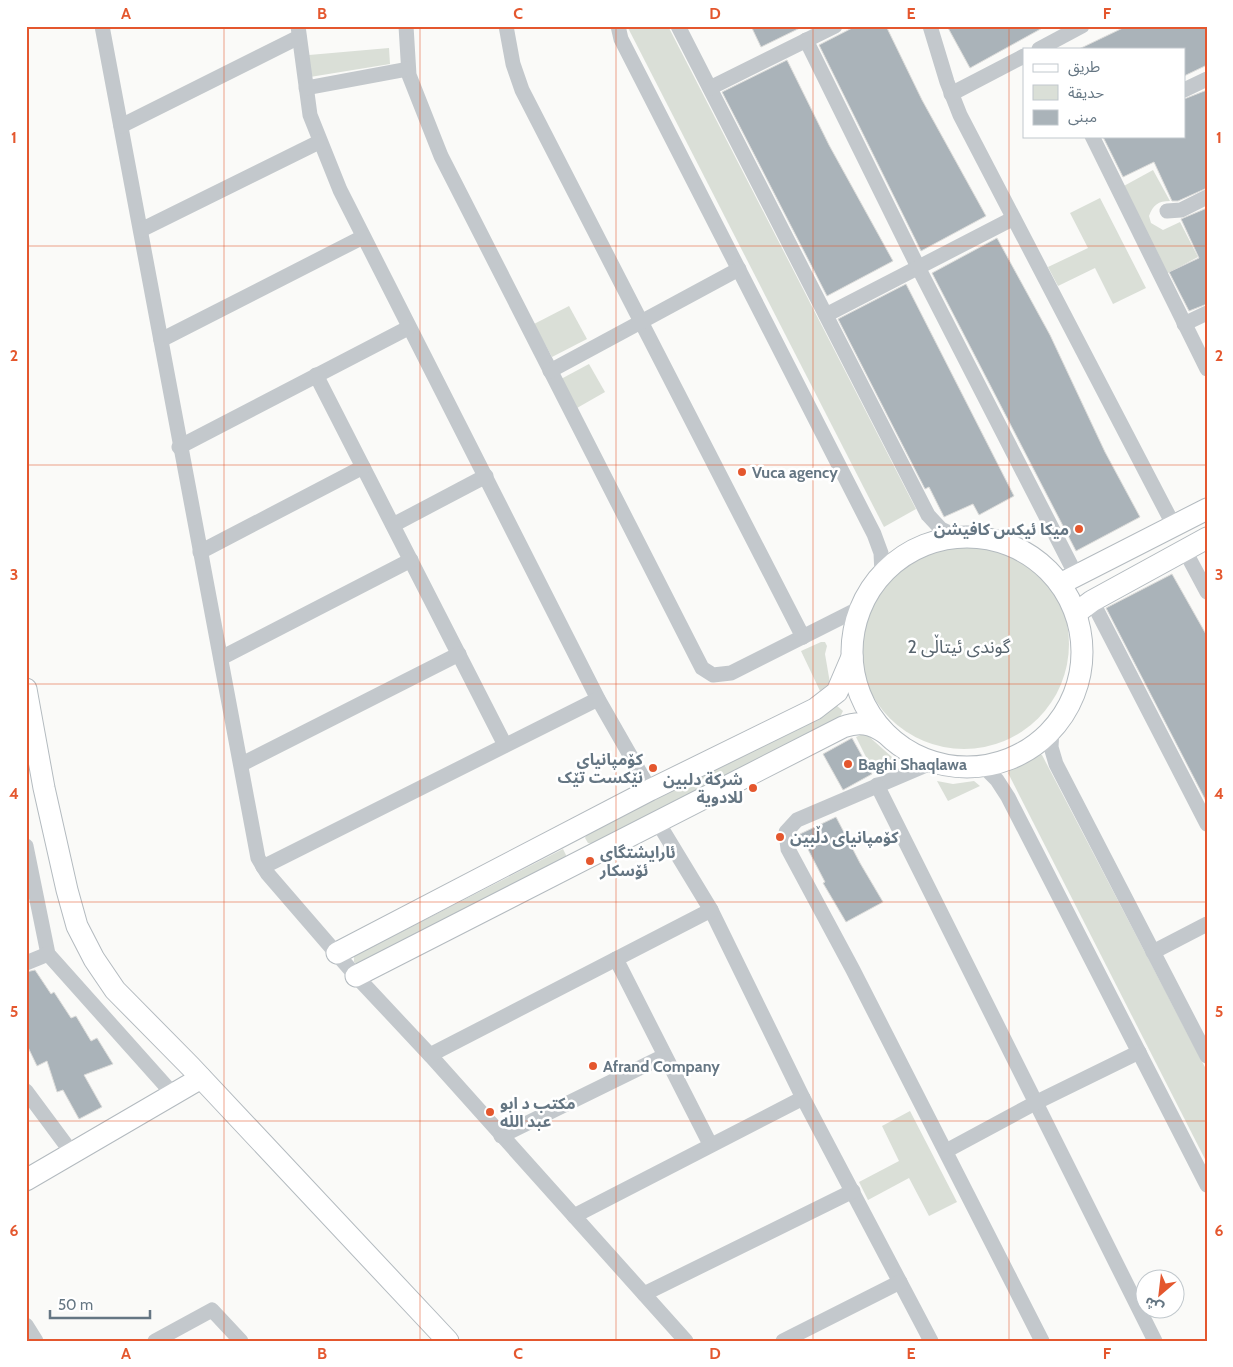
<svg xmlns="http://www.w3.org/2000/svg" width="1233" height="1367" font-family="Cabin,'Noto Sans Arabic',sans-serif">
  <style>
    .green { fill: #dadfd7 }
    .building { fill: #aab3b9; stroke: #dcdcda }
    .lines { fill: none; stroke-linecap: round; stroke-linejoin: round }
    .secondary-casing { stroke: #b3babf; stroke-width: 23 }
    .street { stroke: #c3c8cc; stroke-width: 15 }
    .secondary { stroke: #fff; stroke-width: 21 }
    .grid { fill: none; stroke: #e4572e; stroke-width: 1; stroke-opacity: 0.55 }
    .poi-dot { fill: #e4572e; stroke: #fff; stroke-width: 2 }
    .labels { text-anchor: middle; stroke-width: 5; stroke-linejoin: round; paint-order: stroke }
    .poi-label { font-size: 16px; font-weight: bold; fill: #657683; stroke: #fff; text-anchor: start }
    .neighbourhood-label { font-size: 18px; fill: #57646e; stroke: #fff }
    .neatline { fill: none; stroke: #e4572e; stroke-width: 2 }
    .grid-label { font-size: 16px; text-anchor: middle; font-weight: bold; fill: #e4572e }
  </style>
  <rect width="100%" height="100%" fill="#fafaf8"/>
  <g class="green">
    <polygon points="627,26 668,26 916,509 884,527"/>
    <polygon points="389,48 390,64 310,77 309,55"/>
    <path d="M 1153,170 L 1170,201 C 1158,201 1153,205 1149,216 L 1151,223 L 1163,230 L 1180,222 L 1198,257 L 1166,274 L 1122,187 Z"/>
    <polygon points="1100,198 1146,288 1113,304 1095,268 1058,286 1048,267 1088,248 1070,213"/>
    <polygon points="569,306 587,339 552,357 534,324"/>
    <polygon points="589,364 605,392 577,408 561,379"/>
    <circle cx="964" cy="644" r="105"/>
    <polygon points="821,642 825,642 827,646 825,654 830,683 820,691 801,651"/>
    <polygon points="836,705 843,711 839,719 593,844 588,843 585,838 587,834"/>
    <polygon points="865,733 893,758 892,764 874,773 856,737"/>
    <polygon points="1037,753 1042,755 1207,1071 1207,1163 1008,773 1011,768"/>
    <polygon points="937,781 953,784 974,781 980,786 948,801"/>
    <polygon points="563,849 566,855 565,860 358,965 354,962 354,956"/>
    <polygon points="910,1111 957,1202 929,1216 909,1178 868,1200 859,1182 899,1161 882,1126"/>
  </g>
  <g class="building">
    <polygon points="751,26 804,26 761,47"/>
    <polygon points="856,26 886,26 922,100 986,216 921,251 819,45"/>
    <polygon points="947,26 1046,26 970,68"/>
    <polygon points="1127,26 1207,26 1207,65 1184,76 1184,49 1079,49"/>
    <polygon points="787,60 829,145 893,261 827,296 722,92"/>
    <polygon points="1207,90 1207,188 1178,201 1172,201 1154,162 1123,177 1103,137 1184,136 1184,99"/>
    <polygon points="1207,208 1207,304 1189,311 1169,272 1199,258 1181,219"/>
    <polygon points="997,238 1050,335 1105,452 1140,517 1076,551 932,273"/>
    <polygon points="906,284 1014,496 979,515 973,504 944,517 929,487 925,489 838,319"/>
    <polygon points="1172,574 1207,636 1207,803 1106,608"/>
    <polygon points="852,738 872,774 843,790 823,754"/>
    <polygon points="836,817 860,863 883,902 846,922 823,883 825,882 800,834"/>
    <polygon points="35,970 51,994 54,992 71,1018 76,1016 91,1041 97,1038 113,1064 84,1075 102,1107 79,1119 63,1090 57,1092 47,1061 37,1066 26,1043 26,972"/>
  </g>
  <g class="lines">
    <defs>
      <g id="secondary">
        <circle cx="967" cy="652" r="115"/>
        <polyline points="1060,584 1207,509"/>
        <polyline points="1076,613 1092,601 1207,538"/>
        <polyline points="26,689 44,788 67,890 77,926 94,959 115,990 191,1067 448,1341"/>
        <polyline points="337,953 650,790 815,709 837,692 852,657"/>
        <path d="M 356,976 L 843,727 C 859,721 871,723 885,733"/>
        <polyline points="26,1180 201,1078"/>
      </g>
    </defs>
    <use href="#secondary" class="secondary-casing"/>
    <g class="street">
      <polyline points="102,26 258,858 267,873 356,976 430,1055 686,1341"/>
      <polyline points="298,26 310,115 340,190 598,699 650,790"/>
      <polyline points="406,26 409,75 441,156 702,668 713,675 731,673 860,608"/>
      <polyline points="506,26 513,64 522,90 803,637"/>
      <polyline points="618,26 621,39 874,534 881,553 882,574"/>
      <polyline points="678,26 928,515 941,529 958,537"/>
      <polyline points="930,26 947,82 960,115 1174,526"/>
      <polyline points="806,40 919,269 1076,575"/>
      <polyline points="1039,49 1082,26"/>
      <polyline points="306,88 408,69"/>
      <polyline points="710,88 835,26"/>
      <polyline points="1184,90 1207,79"/>
      <polyline points="951,94 1024,56"/>
      <polyline points="121,126 299,37"/>
      <polyline points="1092,136 1207,369"/>
      <polyline points="1167,211 1181,210 1207,197"/>
      <polyline points="141,230 319,142"/>
      <polyline points="826,315 1012,219"/>
      <polyline points="1184,324 1207,313"/>
      <polyline points="161,340 363,237"/>
      <polyline points="550,371 739,269"/>
      <polyline points="316,375 505,745"/>
      <polyline points="179,447 408,328"/>
      <polyline points="393,525 486,476"/>
      <polyline points="1184,549 1207,592"/>
      <polyline points="200,552 363,467"/>
      <polyline points="1092,601 1207,824"/>
      <polyline points="221,658 411,560"/>
      <polyline points="1052,729 1051,747 1056,764 1207,1056"/>
      <polyline points="933,762 797,820 786,832 788,849 853,970 1042,1341"/>
      <polyline points="242,764 459,654"/>
      <polyline points="983,766 997,780 1008,797 1207,1185"/>
      <polyline points="877,785 1155,1341"/>
      <polyline points="657,821 711,910 803,1098 931,1341"/>
      <polyline points="26,846 48,954 173,1094"/>
      <polyline points="263,867 598,699"/>
      <polyline points="1153,952 1207,924"/>
      <polyline points="616,959 710,1144"/>
      <polyline points="26,963 48,954"/>
      <polyline points="430,1055 711,910"/>
      <polyline points="26,1091 72,1153"/>
      <polyline points="501,1136 664,1056"/>
      <polyline points="946,1151 1037,1102 1139,1052"/>
      <polyline points="574,1216 803,1098"/>
      <polyline points="644,1294 853,1191"/>
      <polyline points="26,1325 36,1341"/>
      <polyline points="155,1341 212,1310 241,1341"/>
      <polyline points="783,1341 900,1282"/>
    </g>
    <use href="#secondary" class="secondary"/>
  </g>
  <path class="grid" d="M 224,26 L 224,1341M 420,26 L 420,1341M 616,26 L 616,1341M 813,26 L 813,1341M 1009,26 L 1009,1341M 26,246 L 1207,246M 26,465 L 1207,465M 26,684 L 1207,684M 26,902 L 1207,902M 26,1121 L 1207,1121"/>
  <g class="poi-dot">
    <circle cx="742" cy="472" r="5"/>
    <circle cx="1079" cy="529" r="5"/>
    <circle cx="848" cy="764" r="5"/>
    <circle cx="653" cy="768" r="5"/>
    <circle cx="753" cy="788" r="5"/>
    <circle cx="780" cy="837" r="5"/>
    <circle cx="590" cy="861" r="5"/>
    <circle cx="593" cy="1066" r="5"/>
    <circle cx="490" cy="1112" r="5"/>
  </g>
  <g class="labels">
    <g class="poi-label">
      <text x="752" y="478">Vuca agency</text>
      <text x="1069" y="535" text-anchor="end">میکا ئیکس کافیشن</text>
      <text x="643" y="765" text-anchor="end">کۆمپانیای<tspan x="643" dy="18">نێکست تێک</tspan></text>
      <text x="858" y="770">Baghi Shaqlawa</text>
      <text x="743" y="785" text-anchor="end">شركة دلبين<tspan x="743" dy="18">للادوية</tspan></text>
      <text x="790" y="843">کۆمپانیای دڵبین</text>
      <text x="600" y="858">ئارایشتگای<tspan x="600" dy="18">ئۆسکار</tspan></text>
      <text x="603" y="1072">Afrand Company</text>
      <text x="500" y="1109">مكتب د ابو<tspan x="500" dy="18">عبد الله</tspan></text>
    </g>
    <g class="neighbourhood-label">
      <text x="959" y="653">گوندی ئیتاڵی 2</text>
    </g>
  </g>
  <rect width="1233" height="1367" fill="none" stroke="#ffffff" stroke-width="55"/>
  <rect x="1023" y="48" width="162" height="90" fill="#ffffff" stroke="#c1c8cd"/>
  <rect x="1033" y="64" width="25" height="8" fill="#ffffff" stroke="#c1c8cd"/>
  <text x="1068" y="72" font-size="15" fill="#657683">طريق</text>
  <rect x="1033" y="85" width="25" height="15" fill="#dadfd7" stroke="#c1c8cd"/>
  <text x="1068" y="98" font-size="15" fill="#657683">حديقة</text>
  <rect x="1033" y="110" width="25" height="15" fill="#aab3b9" stroke="#c1c8cd"/>
  <text x="1068" y="122" font-size="15" fill="#657683">مبنى</text>
  <g transform="translate(1160 1294) rotate(208)"><circle r="24" fill="#ffffff" stroke="#c1c8cd"/>
  <path d="M0-4L9 19L0 12L-9 19Z" fill="#e4572e"/>
  <text y="-8" font-size="14" font-weight="bold" text-anchor="middle" fill="#657683">ش</text>
  </g>
  <path d="M50 1310v8h100v-8" fill="none" stroke="#657683" stroke-width="2.5"/>
  <text x="58" y="1310" font-size="15" fill="#657683" stroke="#ffffff" stroke-width="4" paint-order="stroke">50 m</text>
  <rect x="28" y="28" width="1178" height="1312" class="neatline"/>
  <g class="grid-label">
    <text x="126" y="19">A</text>
    <text x="322" y="19">B</text>
    <text x="518" y="19">C</text>
    <text x="715" y="19">D</text>
    <text x="911" y="19">E</text>
    <text x="1107" y="19">F</text>
    <text x="14" y="143">1</text>
    <text x="1219" y="143">1</text>
    <text x="14" y="361">2</text>
    <text x="1219" y="361">2</text>
    <text x="14" y="580">3</text>
    <text x="1219" y="580">3</text>
    <text x="14" y="799">4</text>
    <text x="1219" y="799">4</text>
    <text x="14" y="1017">5</text>
    <text x="1219" y="1017">5</text>
    <text x="14" y="1236">6</text>
    <text x="1219" y="1236">6</text>
    <text x="126" y="1359">A</text>
    <text x="322" y="1359">B</text>
    <text x="518" y="1359">C</text>
    <text x="715" y="1359">D</text>
    <text x="911" y="1359">E</text>
    <text x="1107" y="1359">F</text>
  </g>
</svg>
